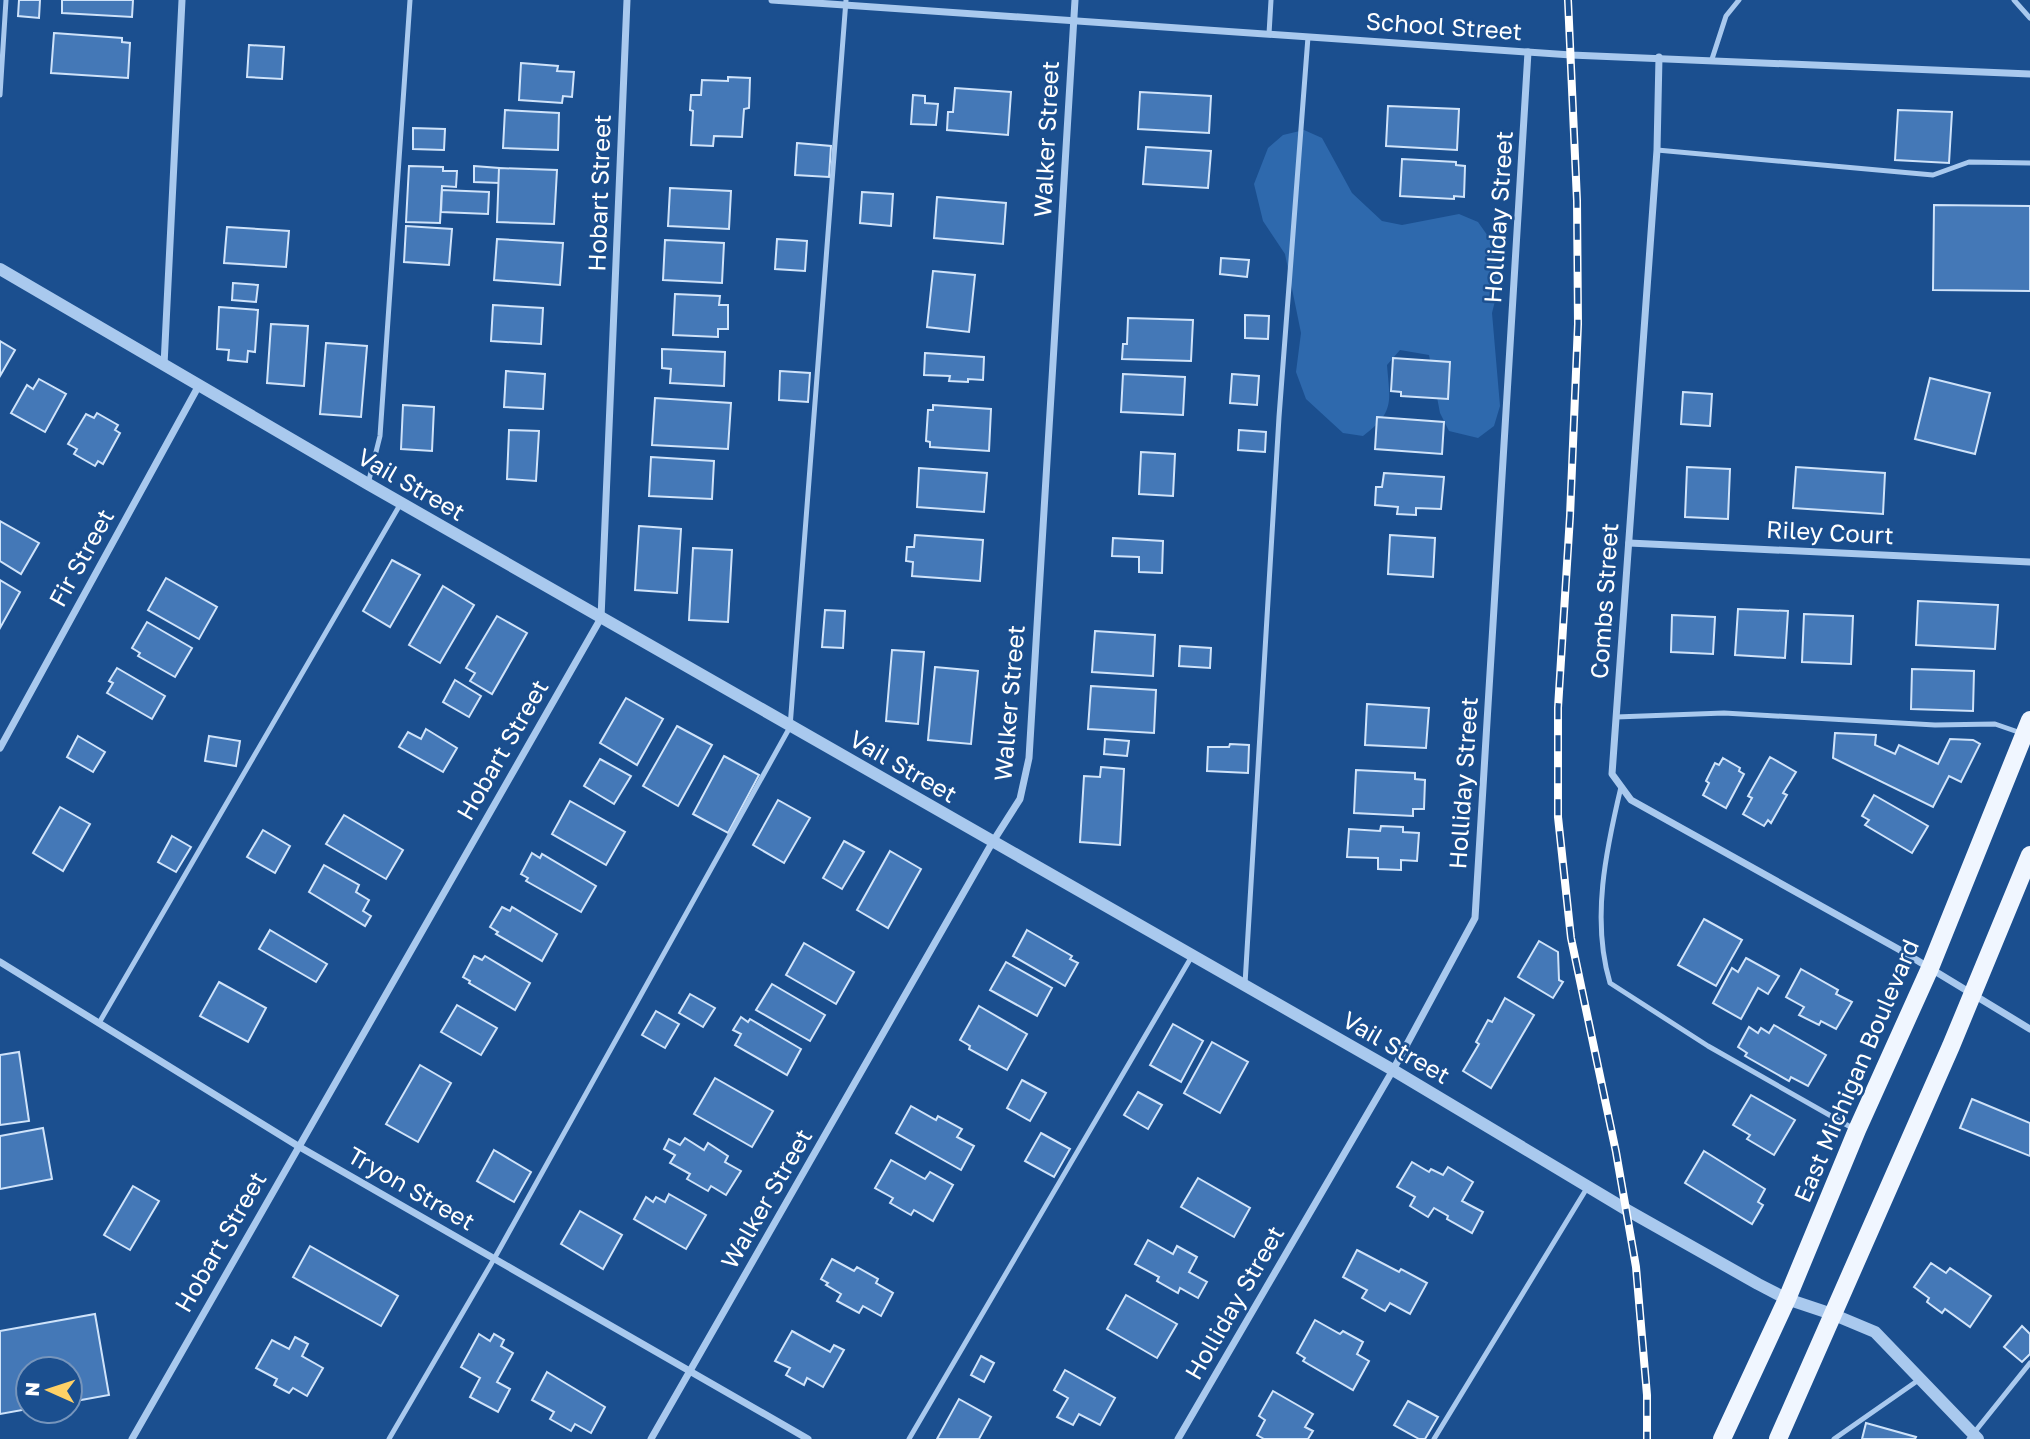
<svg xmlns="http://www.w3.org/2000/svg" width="2030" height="1439" font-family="'Golos Text',sans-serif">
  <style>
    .green { fill: #2e69ad }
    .building { fill: #4478b7; stroke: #cfe3fa; stroke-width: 2 }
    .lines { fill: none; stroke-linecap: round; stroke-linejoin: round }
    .service { stroke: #a9c9ee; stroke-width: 5 }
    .minor { stroke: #a9c9ee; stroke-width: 7 }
    .tertiary { stroke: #a9c9ee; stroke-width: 12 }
    .primary { stroke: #f0f6ff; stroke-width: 18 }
    .rail-casing { stroke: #fff; stroke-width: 8 }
    .rail { stroke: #1b4f8f; stroke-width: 5; stroke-dasharray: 16; stroke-linecap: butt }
    .labels { text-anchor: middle; stroke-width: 5; stroke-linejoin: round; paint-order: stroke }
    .street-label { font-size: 24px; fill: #fff; stroke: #1b4f8f }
  </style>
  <rect width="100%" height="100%" fill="#1b4f8f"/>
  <path class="green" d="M 1304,130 L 1322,138 L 1352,193 L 1382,221 L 1402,225 L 1459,214 L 1478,222 L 1490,239 L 1500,281 L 1492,313 L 1500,406 L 1494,426 L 1478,438 L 1449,431 L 1440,413 L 1429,355 L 1400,350 L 1387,365 C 1390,402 1395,412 1363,436 L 1343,433 L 1306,399 L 1296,372 L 1301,333 L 1285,254 L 1263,221 L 1254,184 L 1268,148 L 1283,135 Z"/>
  <g class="building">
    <polygon points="19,0 40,0 39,18 18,16"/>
    <polygon points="62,0 133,0 132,17 62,13"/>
    <polygon points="54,33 122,38 122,42 130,43 128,78 51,73"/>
    <polygon points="249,45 284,47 282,79 247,77"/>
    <polygon points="521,63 558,66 557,71 574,72 572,97 563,96 562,103 519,100"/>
    <polygon points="728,77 750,78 749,108 744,109 742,137 714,136 713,146 691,145 693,111 690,110 691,95 701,95 702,80 728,81"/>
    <polygon points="955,88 1011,92 1008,135 947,130 948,112 953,112"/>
    <polygon points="1140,92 1211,96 1209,133 1138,129"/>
    <polygon points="913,95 925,96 925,103 938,104 936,125 911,124"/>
    <polygon points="1388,106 1459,109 1457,150 1386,146"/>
    <polygon points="505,110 559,113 558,150 503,148"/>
    <polygon points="1898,110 1952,112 1949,163 1895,160"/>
    <polygon points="413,128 445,129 444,150 413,149"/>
    <polygon points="797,143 831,146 829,177 795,175"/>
    <polygon points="1146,147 1211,151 1208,188 1143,184"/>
    <polygon points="1402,159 1456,162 1456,165 1465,166 1464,197 1454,196 1454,199 1400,196"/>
    <polygon points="409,166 443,167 443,171 457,171 456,187 442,186 440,223 406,222"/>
    <polygon points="474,166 499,168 499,183 474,182"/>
    <polygon points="499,168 557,170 554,224 497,222"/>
    <polygon points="670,188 731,191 729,229 668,226"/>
    <polygon points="442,190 489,192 488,214 441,212"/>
    <polygon points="862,192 893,194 891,226 860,223"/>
    <polygon points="937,197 1006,203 1003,244 934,238"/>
    <polygon points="1934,205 2030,206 2030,291 1933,290"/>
    <polygon points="406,226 452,229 449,265 404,262"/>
    <polygon points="227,227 289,231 286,267 224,263"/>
    <polygon points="497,239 563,243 560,285 494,280"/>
    <polygon points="777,239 807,241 805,271 775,269"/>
    <polygon points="665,240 724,243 722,283 663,280"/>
    <polygon points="1221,258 1249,260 1247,277 1220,274"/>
    <polygon points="933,271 975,275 969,332 927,327"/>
    <polygon points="233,283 258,285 256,302 232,300"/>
    <polygon points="675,294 720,296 719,305 728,305 728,329 718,329 718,337 673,335"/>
    <polygon points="493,305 543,308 541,344 491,341"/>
    <polygon points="219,307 258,310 255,352 248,351 247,362 228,360 229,350 217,349"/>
    <polygon points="1245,315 1269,316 1268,339 1245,338"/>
    <polygon points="1128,318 1193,320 1191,361 1122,359 1123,344 1127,344"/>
    <polygon points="271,324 308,326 304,386 267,383"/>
    <polygon points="0,341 15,350 0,376"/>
    <polygon points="326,343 367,346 361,417 320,414"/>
    <polygon points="662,349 725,352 724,386 670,383 671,369 662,368"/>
    <polygon points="925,353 984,357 983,380 968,379 968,382 949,381 950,376 924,375"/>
    <polygon points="1393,358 1450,362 1448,399 1401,396 1401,392 1391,391"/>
    <polygon points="506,371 545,374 543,409 504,407"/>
    <polygon points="780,371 810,373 808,402 779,400"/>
    <polygon points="1123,374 1185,377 1183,415 1121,412"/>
    <polygon points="1232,374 1259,376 1257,405 1230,403"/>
    <polygon points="1930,378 1990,393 1975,454 1915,439"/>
    <polygon points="39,379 66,394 45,432 11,413 27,385 33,389"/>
    <polygon points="1683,392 1712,394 1710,426 1681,424"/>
    <polygon points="655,398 731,403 728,449 652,445"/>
    <polygon points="403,405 434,407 432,451 401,449"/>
    <polygon points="933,405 991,409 989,451 930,447 930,442 926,441 928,410 933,410"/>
    <polygon points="97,413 118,425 115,430 120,433 103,464 98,461 95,466 74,454 77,449 68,444 86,414 94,418"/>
    <polygon points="1377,417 1444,422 1442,454 1375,449"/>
    <polygon points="509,430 539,431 536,481 507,479"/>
    <polygon points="1239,430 1266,432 1265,452 1238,450"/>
    <polygon points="1141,452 1175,454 1173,496 1139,494"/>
    <polygon points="651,457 714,461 712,499 649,496"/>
    <polygon points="1687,467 1730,469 1728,519 1685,517"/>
    <polygon points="1796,467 1885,473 1883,514 1793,508"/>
    <polygon points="919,468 987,473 984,512 917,507"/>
    <polygon points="1384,473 1444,477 1441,509 1416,508 1416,515 1397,514 1398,507 1375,505 1376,487 1382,487"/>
    <polygon points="0,521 39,543 21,574 0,561"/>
    <polygon points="639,526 681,529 677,593 635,590"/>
    <polygon points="915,535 983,540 980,581 912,576 913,562 906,561 907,547 914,547"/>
    <polygon points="1390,535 1435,538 1433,577 1388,574"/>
    <polygon points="1113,538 1163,541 1162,573 1139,572 1139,557 1112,556"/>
    <polygon points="693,548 732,550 728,622 689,620"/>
    <polygon points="392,560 420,575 390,627 363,611"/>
    <polygon points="166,578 217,607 199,639 148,610"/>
    <polygon points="0,580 20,592 0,628"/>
    <polygon points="443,586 474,605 440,663 409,645"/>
    <polygon points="1918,601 1998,605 1995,649 1916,645"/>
    <polygon points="1738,609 1788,611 1785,658 1735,655"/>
    <polygon points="825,610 845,611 843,648 822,647"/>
    <polygon points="1804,614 1853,616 1851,664 1802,662"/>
    <polygon points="1672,615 1715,617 1713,654 1671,652"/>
    <polygon points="497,616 527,633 492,694 470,681 475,673 466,668"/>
    <polygon points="147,622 192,648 175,677 138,656 140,653 132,648"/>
    <polygon points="1095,631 1155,635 1153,676 1092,672"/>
    <polygon points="1180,646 1211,648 1210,668 1179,666"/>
    <polygon points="892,650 924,652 918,724 886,721"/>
    <polygon points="935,667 978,671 971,744 928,740"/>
    <polygon points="117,668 165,696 152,719 107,693 113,683 109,681"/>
    <polygon points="1912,669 1974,671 1973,711 1911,709"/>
    <polygon points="455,680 481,696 469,717 443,702"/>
    <polygon points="1091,686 1156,690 1154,733 1088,729"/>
    <polygon points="626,698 663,719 637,765 600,743"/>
    <polygon points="1367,704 1429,708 1426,748 1365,745"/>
    <polygon points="677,726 712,745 678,806 643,786"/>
    <polygon points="426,729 457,748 443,772 399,747 408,732 421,739"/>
    <polygon points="1835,733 1876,735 1875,745 1895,754 1899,745 1938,764 1950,739 1973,740 1980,744 1961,782 1949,776 1933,807 1833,758"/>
    <polygon points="78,736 105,752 93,772 67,757"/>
    <polygon points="209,736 240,741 236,766 205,761"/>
    <polygon points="1105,739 1129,741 1127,756 1104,754"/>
    <polygon points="1230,744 1249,745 1248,773 1207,771 1208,747 1229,747"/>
    <polygon points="724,756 759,775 728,833 693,814"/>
    <polygon points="1770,757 1796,772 1783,793 1787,795 1771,823 1768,820 1764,826 1743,814 1752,798 1748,796"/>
    <polygon points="1723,758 1740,768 1739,771 1744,774 1726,808 1703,795 1709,783 1706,781 1715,763 1719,765"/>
    <polygon points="600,759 631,776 614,804 584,786"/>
    <polygon points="1101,767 1124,769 1120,845 1080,842 1084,776 1100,777"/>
    <polygon points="1356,770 1415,773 1415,779 1425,780 1424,809 1413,809 1413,816 1354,813"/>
    <polygon points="1874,795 1928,826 1912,853 1865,825 1869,820 1862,816"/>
    <polygon points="778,800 810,818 784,863 753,845"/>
    <polygon points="570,801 625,832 606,865 552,834"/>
    <polygon points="60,807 90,824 63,871 33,853"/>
    <polygon points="344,815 403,850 386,879 326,844"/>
    <polygon points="1381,826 1403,827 1403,832 1419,833 1417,861 1401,860 1401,870 1378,869 1378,858 1347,857 1349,829 1380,831"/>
    <polygon points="263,830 290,846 275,873 247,857"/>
    <polygon points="172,836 191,847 176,872 158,862"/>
    <polygon points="844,841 864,852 842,889 823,878"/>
    <polygon points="890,851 921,869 888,928 857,910"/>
    <polygon points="532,853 540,858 542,854 596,886 581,912 526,881 528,878 521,874"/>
    <polygon points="324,865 359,885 356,892 369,900 363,911 371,916 365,926 309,892"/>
    <polygon points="502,907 510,911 512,907 557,934 542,961 496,934 498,932 490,927"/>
    <polygon points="1704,919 1742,940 1716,986 1678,965"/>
    <polygon points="270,930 327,964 316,982 259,949"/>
    <polygon points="1027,930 1072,956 1070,959 1078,963 1065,986 1013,956"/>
    <polygon points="1539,941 1558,952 1559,980 1563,982 1553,998 1518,977"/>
    <polygon points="804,943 854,972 836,1004 786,975"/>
    <polygon points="474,956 482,960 485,956 530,983 515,1010 469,983 470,981 463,977"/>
    <polygon points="1746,958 1779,976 1768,994 1758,988 1741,1019 1713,1003 1732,968 1738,972"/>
    <polygon points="1006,962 1052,988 1037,1016 990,990"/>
    <polygon points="1801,969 1838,990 1836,994 1852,1002 1836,1029 1821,1021 1819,1025 1799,1015 1804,1007 1786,997"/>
    <polygon points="219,982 266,1008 248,1042 200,1016"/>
    <polygon points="772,984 825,1015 810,1041 756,1010"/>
    <polygon points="690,994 715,1008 703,1027 679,1013"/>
    <polygon points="1505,998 1534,1015 1491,1088 1463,1071 1479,1044 1476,1042 1488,1020 1492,1022"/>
    <polygon points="457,1005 497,1028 481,1055 441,1032"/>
    <polygon points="979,1006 1027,1034 1007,1070 969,1049 970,1046 960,1040"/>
    <polygon points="656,1011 679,1024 665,1048 642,1035"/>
    <polygon points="741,1017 748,1022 750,1019 801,1049 787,1075 735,1045 741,1034 733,1030"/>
    <polygon points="1173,1024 1203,1041 1181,1082 1150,1065"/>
    <polygon points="1774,1025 1826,1055 1808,1086 1791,1077 1789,1081 1745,1056 1747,1053 1738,1047 1749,1027 1758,1033 1761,1028 1769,1033"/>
    <polygon points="1212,1042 1248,1062 1220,1113 1184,1093"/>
    <polygon points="19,1052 29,1121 0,1125 0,1055"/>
    <polygon points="420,1065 451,1083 418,1142 386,1124"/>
    <polygon points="715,1078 773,1111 752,1147 694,1114"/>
    <polygon points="1022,1080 1046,1093 1030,1121 1007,1108"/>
    <polygon points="1138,1092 1162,1105 1148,1129 1124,1115"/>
    <polygon points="1751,1095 1795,1120 1774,1155 1747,1139 1750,1135 1733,1125"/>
    <polygon points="1972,1099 2030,1123 2030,1156 1960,1128"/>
    <polygon points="911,1106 936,1120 938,1116 962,1129 957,1137 974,1146 961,1170 896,1133"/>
    <polygon points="43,1128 52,1179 0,1189 0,1136"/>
    <polygon points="1041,1133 1070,1149 1054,1177 1025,1161"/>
    <polygon points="685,1138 704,1150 708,1143 728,1156 725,1162 741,1171 726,1195 711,1186 708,1191 687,1179 690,1174 670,1163 675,1155 664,1149 669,1139 680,1145"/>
    <polygon points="494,1150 531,1172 514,1202 477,1181"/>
    <polygon points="1704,1151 1765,1189 1758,1202 1763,1205 1752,1224 1685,1183"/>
    <polygon points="891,1160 925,1179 930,1172 953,1185 933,1221 914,1210 911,1215 890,1203 893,1198 875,1188"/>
    <polygon points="1412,1162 1429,1172 1431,1169 1443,1175 1448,1167 1473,1182 1462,1201 1483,1212 1472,1233 1447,1219 1448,1216 1434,1208 1428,1217 1410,1206 1415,1197 1397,1187"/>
    <polygon points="1198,1178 1250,1208 1234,1237 1181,1207"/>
    <polygon points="133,1186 159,1201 130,1250 104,1235"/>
    <polygon points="669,1194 706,1215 686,1249 634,1219 646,1197 653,1202 656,1197 665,1202"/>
    <polygon points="580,1211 622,1235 603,1269 561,1244"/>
    <polygon points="1148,1240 1173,1254 1177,1246 1197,1257 1189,1272 1207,1282 1198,1298 1180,1288 1178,1293 1157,1281 1159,1277 1135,1264"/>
    <polygon points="310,1246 398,1296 381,1326 293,1277"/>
    <polygon points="1357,1250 1399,1272 1401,1269 1427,1283 1410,1314 1390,1303 1385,1311 1362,1298 1367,1290 1343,1277"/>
    <polygon points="832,1259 854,1271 857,1267 878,1279 876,1283 893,1293 881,1316 863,1306 859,1313 837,1301 841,1294 826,1285 828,1283 821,1279"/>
    <polygon points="1931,1263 1946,1273 1950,1268 1991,1296 1970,1327 1945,1309 1942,1313 1927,1302 1929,1298 1914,1287"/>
    <polygon points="1126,1295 1177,1324 1157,1358 1107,1329"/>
    <polygon points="95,1314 109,1395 70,1402 70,1369 28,1369 28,1409 0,1414 0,1331"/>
    <polygon points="1315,1320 1340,1334 1343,1331 1363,1342 1357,1354 1369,1361 1353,1390 1303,1361 1305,1358 1297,1353"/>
    <polygon points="2022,1326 2030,1334 2030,1354 2022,1362 2004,1347"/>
    <polygon points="792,1331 830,1352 834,1345 844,1350 823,1387 807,1378 804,1385 786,1375 790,1368 775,1361"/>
    <polygon points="479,1334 490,1341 494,1334 504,1340 501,1346 513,1353 497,1382 510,1389 498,1412 470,1397 480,1378 461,1367"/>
    <polygon points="295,1337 308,1344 302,1356 323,1368 307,1396 293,1388 289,1393 274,1385 277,1379 256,1368 272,1340 289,1349"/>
    <polygon points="981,1356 994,1363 984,1382 971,1375"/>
    <polygon points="1065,1370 1115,1398 1100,1425 1079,1414 1073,1425 1057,1417 1068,1398 1054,1390"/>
    <polygon points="547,1372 605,1407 591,1433 575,1424 571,1431 550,1419 554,1412 532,1400"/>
    <polygon points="1273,1391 1313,1414 1305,1427 1313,1431 1308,1439 1264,1439 1257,1435 1265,1420 1259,1416"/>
    <polygon points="959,1399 991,1417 979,1439 937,1439"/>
    <polygon points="1408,1401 1438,1417 1425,1439 1419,1439 1394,1425"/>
    <polygon points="1866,1423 1916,1437 1915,1439 1862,1439"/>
  </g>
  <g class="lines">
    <g class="service">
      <polyline points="2014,0 2030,18"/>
      <polyline points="1269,34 1271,0"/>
      <polyline points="1712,59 1726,16 1739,0"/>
      <polyline points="0,95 6,0"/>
      <polyline points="1657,150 1933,175 1969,162 2030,163"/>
      <polyline points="368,484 380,436 410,0"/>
      <polyline points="1616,717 1724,713 1935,725 1995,724 2021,733"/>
      <path d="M 1621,787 C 1606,850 1591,920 1610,983 L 1708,1046 L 1854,1129"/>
      <polyline points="1245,984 1279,417 1308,37"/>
      <polyline points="99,1023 401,503"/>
      <polyline points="389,1439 494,1259 790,727 846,0"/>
      <polyline points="909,1439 1192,956"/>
      <polyline points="1434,1439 1587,1188"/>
      <polyline points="1834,1439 1920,1379"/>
      <polyline points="1969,1439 2030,1363"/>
    </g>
    <g class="minor">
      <polyline points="772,0 1571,55 2030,74"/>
      <polyline points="1659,57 1657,150 1612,774 1631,800 1900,950 2030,1029"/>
      <polyline points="164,365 182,0"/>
      <polyline points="1629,543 2030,562"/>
      <polyline points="0,748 198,387"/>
      <polyline points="0,962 298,1146 808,1439"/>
      <polyline points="132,1439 601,618 627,0"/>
      <polyline points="651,1439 992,843 1020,799 1029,758 1075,0"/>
      <polyline points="1178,1439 1393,1070 1475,918 1528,52"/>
    </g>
    <polyline class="tertiary" points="0,269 368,484 1393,1070 1627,1210 1758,1284 1787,1299 1832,1314 1875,1332 1978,1439"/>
    <g class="primary">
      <polyline points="1722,1439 1787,1299 1857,1130 1930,968 2030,720"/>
      <polyline points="1778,1439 1951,1046 2030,855"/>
    </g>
    <defs>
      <polyline id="rail" points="1568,0 1577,201 1578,324 1570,516 1558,708 1558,817 1571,938 1616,1152 1636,1267 1647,1395 1647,1439"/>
    </defs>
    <use href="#rail" class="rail-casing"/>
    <use href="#rail" class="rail"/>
  </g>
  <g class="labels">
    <g class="street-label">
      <text transform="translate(1444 27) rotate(4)" y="8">School Street</text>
      <text transform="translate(1047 139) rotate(-87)" y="8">Walker Street</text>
      <text transform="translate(600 193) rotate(-88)" y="8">Hobart Street</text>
      <text transform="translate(1499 217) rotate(-86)" y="8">Holliday Street</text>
      <text transform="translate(411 485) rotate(30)" y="8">Vail Street</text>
      <text transform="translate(1830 533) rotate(3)" y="8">Riley Court</text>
      <text transform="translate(82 558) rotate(-61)" y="8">Fir Street</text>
      <text transform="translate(1605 601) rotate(-86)" y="8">Combs Street</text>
      <text transform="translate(1010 703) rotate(-85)" y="8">Walker Street</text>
      <text transform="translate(503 750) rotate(-60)" y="8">Hobart Street</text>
      <text transform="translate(903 767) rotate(30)" y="8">Vail Street</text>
      <text transform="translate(1464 783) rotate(-86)" y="8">Holliday Street</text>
      <text transform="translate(1396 1048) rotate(30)" y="8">Vail Street</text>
      <text transform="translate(1857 1071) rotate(-67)" y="8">East Michigan Boulevard</text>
      <text transform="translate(411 1189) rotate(30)" y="8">Tryon Street</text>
      <text transform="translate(767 1199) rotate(-60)" y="8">Walker Street</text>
      <text transform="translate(221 1242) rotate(-60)" y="8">Hobart Street</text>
      <text transform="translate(1235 1303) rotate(-60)" y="8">Holliday Street</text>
    </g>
  </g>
  <g transform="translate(49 1390) rotate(273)"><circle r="33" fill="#1b4f8f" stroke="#7695bc" stroke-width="2"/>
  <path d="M0-5L12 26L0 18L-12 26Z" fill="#ffd166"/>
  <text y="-10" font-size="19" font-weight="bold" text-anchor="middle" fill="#ffffff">N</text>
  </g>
</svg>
